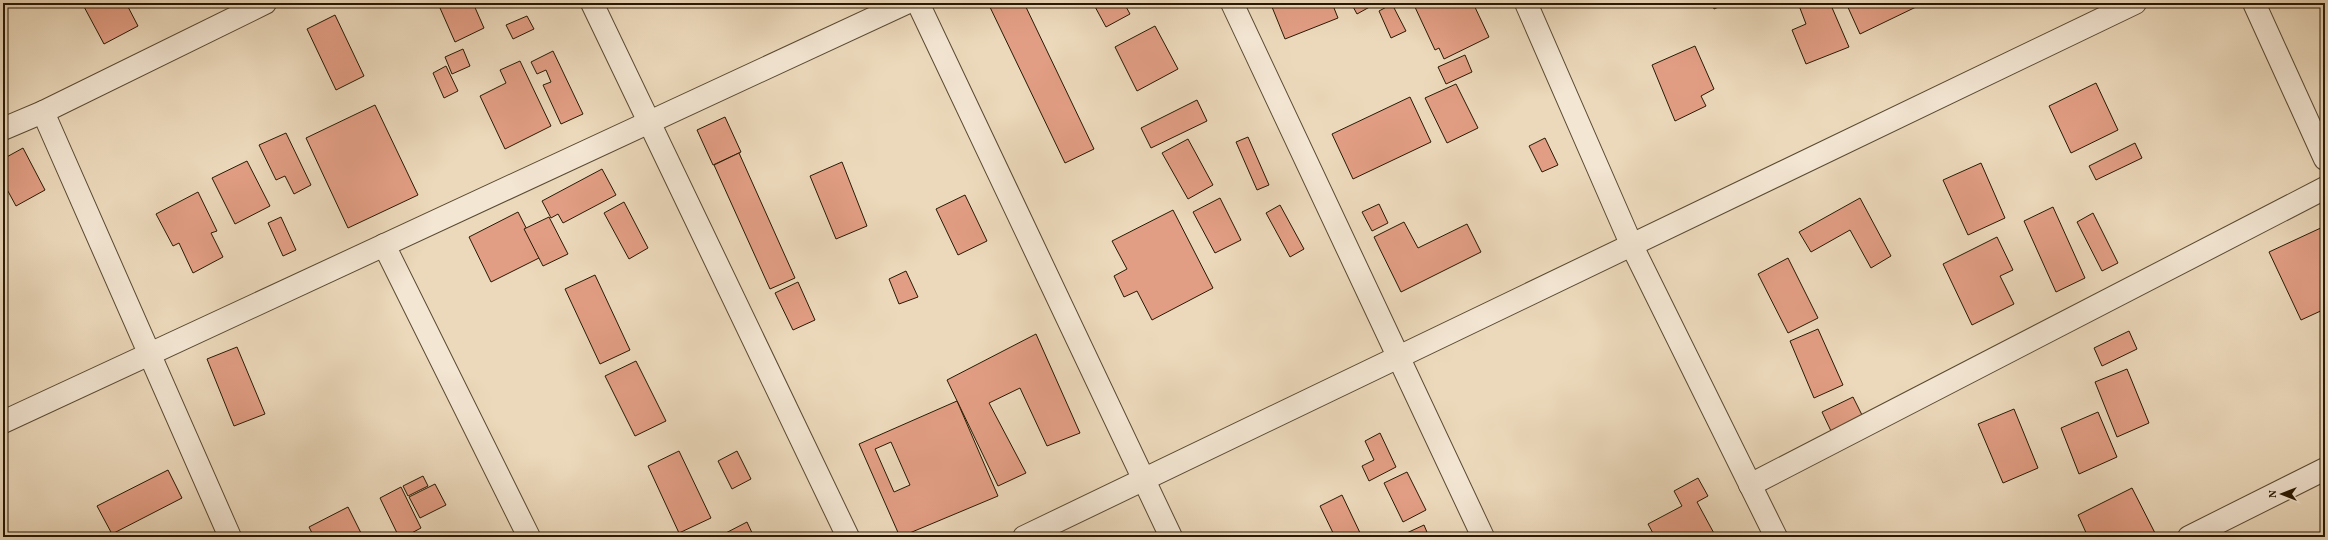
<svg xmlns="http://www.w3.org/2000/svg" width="2328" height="540" font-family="Vollkorn,serif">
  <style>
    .building { fill: #e29e84; stroke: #281903; fill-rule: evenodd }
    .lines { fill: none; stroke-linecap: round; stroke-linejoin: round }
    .street-casing { stroke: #594931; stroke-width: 24 }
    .street { stroke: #f3e6d3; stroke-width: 22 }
  </style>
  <rect width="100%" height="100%" fill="#ecd9bb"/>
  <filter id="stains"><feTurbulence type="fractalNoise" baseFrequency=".005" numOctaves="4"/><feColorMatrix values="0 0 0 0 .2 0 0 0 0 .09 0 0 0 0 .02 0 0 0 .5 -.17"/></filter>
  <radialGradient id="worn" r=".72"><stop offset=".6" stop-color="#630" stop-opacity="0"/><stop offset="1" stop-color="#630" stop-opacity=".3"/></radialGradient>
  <g class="building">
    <polygon points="82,3 126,3 138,26 104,44"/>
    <polygon points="451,3 473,3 484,28 455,42 440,8"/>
    <polygon points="988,3 1024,3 1094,149 1065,163"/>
    <polygon points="1093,3 1124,3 1130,14 1106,27"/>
    <polygon points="1280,3 1332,3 1338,18 1285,39 1272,7"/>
    <polygon points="1351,3 1375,3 1375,4 1357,14"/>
    <polygon points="1418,3 1473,3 1489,37 1444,59 1439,48 1435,50 1414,5"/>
    <polygon points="1712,3 1727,3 1714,9"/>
    <polygon points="1798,3 1830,3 1849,47 1806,64 1792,30 1806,24"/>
    <polygon points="1846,3 1914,3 1916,7 1860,34"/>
    <polygon points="1392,4 1406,31 1391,38 1379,11"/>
    <polygon points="335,15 364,76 336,90 307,29"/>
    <polygon points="527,16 534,29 513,39 506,25"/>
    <polygon points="1155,26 1178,69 1137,91 1115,47"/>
    <polygon points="1695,46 1714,89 1701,96 1706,106 1675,121 1652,65"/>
    <polygon points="463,49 470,66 452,74 445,57"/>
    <polygon points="553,51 583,114 561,124 543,85 551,82 546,70 537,74 531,62"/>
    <polygon points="1465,55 1472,72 1446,84 1438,67"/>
    <polygon points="520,61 551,126 505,149 480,96 506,83 500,70"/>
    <polygon points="446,66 458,91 444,98 433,73"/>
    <polygon points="2096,83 2118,130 2071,153 2049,106"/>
    <polygon points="1456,84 1478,128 1447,143 1425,98"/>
    <polygon points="1410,97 1431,142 1353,179 1332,134"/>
    <polygon points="1197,100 1207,121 1151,148 1141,128"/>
    <polygon points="375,105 418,195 348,228 306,138"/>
    <polygon points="725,117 741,152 713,165 697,130"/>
    <polygon points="286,133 311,185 294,194 285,176 276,180 259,145"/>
    <polygon points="1248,137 1269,185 1257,190 1236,142"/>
    <polygon points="1545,138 1558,165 1542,172 1529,146"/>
    <polygon points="1188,139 1213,185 1188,199 1162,153"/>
    <polygon points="2135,143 2142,158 2096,180 2089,166"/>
    <polygon points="23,148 45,190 16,206 3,182 3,159"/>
    <polygon points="739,153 795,278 770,289 714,165"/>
    <polygon points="247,161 270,206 235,224 212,178"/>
    <polygon points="842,162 867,226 836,239 810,176"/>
    <polygon points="1981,163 2005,218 1968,235 1943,180"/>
    <polygon points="602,169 616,195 563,223 558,214 551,218 542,201"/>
    <polygon points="198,192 217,231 211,233 223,257 193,273 179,243 173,246 156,214"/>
    <polygon points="965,195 987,241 958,255 936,209"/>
    <polygon points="1220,198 1241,240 1215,253 1193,212"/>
    <polygon points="1860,198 1891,256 1871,268 1850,230 1811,252 1799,232"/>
    <polygon points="624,202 648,248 629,259 604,213"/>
    <polygon points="1379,204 1388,223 1372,231 1362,212"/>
    <polygon points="1280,205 1304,249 1290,257 1266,213"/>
    <polygon points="2053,207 2085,278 2056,292 2024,221"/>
    <polygon points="1173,210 1213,288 1152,320 1137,291 1124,297 1114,276 1127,269 1112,241"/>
    <polygon points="518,212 541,257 491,282 469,237"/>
    <polygon points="2093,213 2118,263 2102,271 2077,222"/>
    <polygon points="281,217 296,250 283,256 268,223"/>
    <polygon points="549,217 568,254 543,266 524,229"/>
    <polygon points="1404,222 1418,248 1467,224 1481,252 1401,292 1374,237"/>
    <polygon points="2325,226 2325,309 2301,320 2269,252"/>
    <polygon points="1997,237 2013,270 2000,276 2014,304 1972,325 1943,264"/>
    <polygon points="1788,258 1818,318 1788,333 1758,274"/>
    <polygon points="906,271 918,297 899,304 889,279"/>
    <polygon points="595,275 630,350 600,364 565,289"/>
    <polygon points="798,282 815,320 793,330 775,293"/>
    <polygon points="1818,329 1843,385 1814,398 1790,341"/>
    <polygon points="2129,331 2137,349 2102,366 2094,348"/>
    <polygon points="1036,334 1080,433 1047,446 1020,388 989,403 1026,473 998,486 947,380"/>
    <polygon points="237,347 265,414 234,426 207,359"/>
    <polygon points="636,361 666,421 635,436 605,376"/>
    <polygon points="2127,369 2149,423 2117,437 2095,382"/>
    <polygon points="1853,397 1862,415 1831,431 1822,412"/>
    <path d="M 957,401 L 998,496 L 900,537 L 859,444 ZM 891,442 L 910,485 L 894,492 L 875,449 Z"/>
    <polygon points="2014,409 2038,468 2003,483 1978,424"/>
    <polygon points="2098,412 2117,457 2079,474 2061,428"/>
    <polygon points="1380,433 1396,467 1369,481 1362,466 1374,460 1365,441"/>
    <polygon points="679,451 711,518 679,533 648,466"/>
    <polygon points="737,451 751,479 732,489 718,461"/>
    <polygon points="168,470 182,498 112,534 97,506"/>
    <polygon points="1407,472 1426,510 1403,522 1384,483"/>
    <polygon points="423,476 428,486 408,496 403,486"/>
    <polygon points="1698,478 1708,496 1697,502 1716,537 1655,537 1648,524 1682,506 1674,491"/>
    <polygon points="435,484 446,505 420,518 409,497"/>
    <polygon points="401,487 421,528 404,537 399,537 380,498"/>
    <polygon points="2132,488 2156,535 2088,537 2078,515"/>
    <polygon points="1342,495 1362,537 1335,537 1320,506"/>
    <polygon points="348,507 363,537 314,537 309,527"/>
    <polygon points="747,522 754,537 718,537"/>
    <polygon points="1424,525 1429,537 1398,537"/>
  </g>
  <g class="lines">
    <defs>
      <g id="street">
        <polyline points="592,3 848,537"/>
        <polyline points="918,3 1171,537"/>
        <polyline points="1232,3 1483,537"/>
        <polyline points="1526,3 1632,246 1776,537"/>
        <polyline points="2254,3 2325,159"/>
        <polyline points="43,112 230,537"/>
        <polyline points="3,129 43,112 265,3"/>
        <polyline points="384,245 529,537"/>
        <polyline points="3,422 906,3"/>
        <polyline points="1750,485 2325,188"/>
        <polyline points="1024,537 2135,3"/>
        <polyline points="2189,537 2325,469"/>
      </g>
    </defs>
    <use href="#street" class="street-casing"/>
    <use href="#street" class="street"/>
  </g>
  <rect width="2328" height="540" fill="none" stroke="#ecd9bb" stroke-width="16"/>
  <rect x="4" y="4" width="2320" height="532" fill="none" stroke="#281903" stroke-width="2"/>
  <rect x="8" y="8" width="2312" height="524" fill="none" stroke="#281903"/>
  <g transform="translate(2282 494) rotate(270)" stroke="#f3e6d3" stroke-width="3" paint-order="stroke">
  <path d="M0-3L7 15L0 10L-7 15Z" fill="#281903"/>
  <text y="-6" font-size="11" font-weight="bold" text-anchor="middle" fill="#281903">N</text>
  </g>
  <rect width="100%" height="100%" filter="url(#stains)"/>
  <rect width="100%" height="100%" fill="url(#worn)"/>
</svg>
